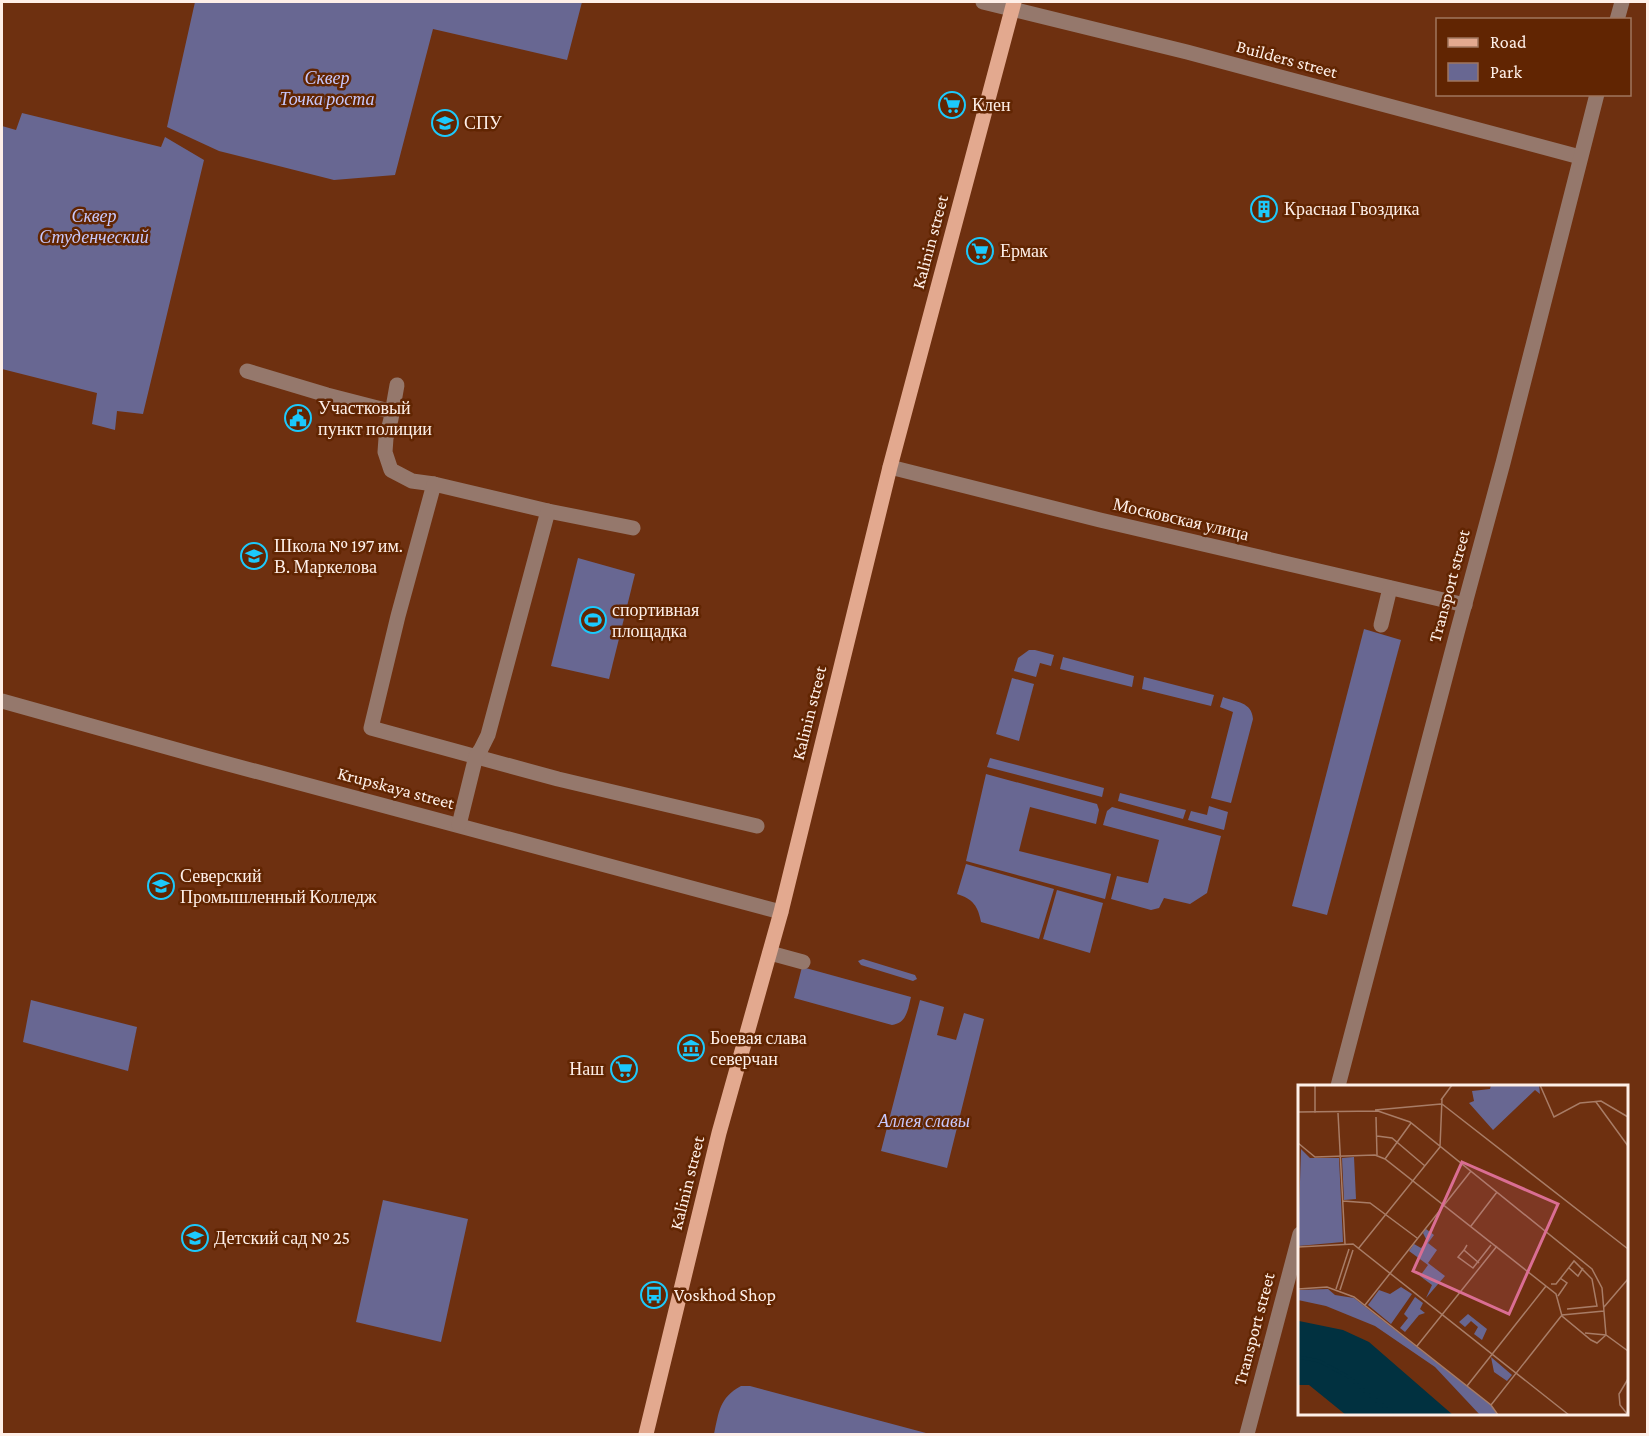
<svg xmlns="http://www.w3.org/2000/svg" width="1649" height="1436" font-family="'Crimson Pro',serif">
  <style>
    .green { fill: #686792 }
    .lines { fill: none; stroke-linecap: round; stroke-linejoin: round }
    .minor { stroke: #95786c; stroke-width: 15 }
    .major { stroke: #e3a98f; stroke-width: 15 }
    .labels { text-anchor: middle; stroke-width: 5; stroke-linejoin: round; paint-order: stroke }
    .street-label { font-size: 18px; fill: #feefe8; stroke: #612502 }
    .park-label { font-size: 18px; font-style: italic; fill: #c8c8fc; stroke: #612502 }
    .poi-label { font-size: 18px; fill: #feefe8; stroke: #612502; text-anchor: start }
    .inset-river { fill: none; stroke: #013140; stroke-width: 3 }
    .inset-road { fill: none; stroke: #a87c66; stroke-width: 1.5 }
    .view { fill: #da6e93; fill-opacity: 0.15; stroke: #da6e93; stroke-width: 3 }
    .inset-edge { fill: none; stroke: #feefe8; stroke-width: 3 }
  </style>
  <rect width="100%" height="100%" fill="#6e3010"/>
  <g class="green">
    <polygon points="195,2 582,2 567,60 433,29 395,175 334,180 219,151 167,127"/>
    <polygon points="22,113 161,147 165,137 204,160 143,414 117,411 115,430 92,424 97,393 2,369 2,126 16,130"/>
    <polygon points="578,558 635,574 609,679 551,666"/>
    <polygon points="1364,629 1401,640 1327,915 1292,906"/>
    <polygon points="1029,650 1035,650 1054,655 1051,666 1040,663 1036,677 1014,671 1018,658"/>
    <polygon points="1063,657 1134,676 1132,687 1060,669"/>
    <polygon points="1144,677 1214,695 1211,706 1142,689"/>
    <polygon points="1012,678 1034,684 1019,741 996,734"/>
    <path d="M 1223,697 C 1236,702 1252,702 1253,719 L 1231,803 L 1211,798 L 1233,712 L 1220,707 Z"/>
    <polygon points="990,758 1104,788 1102,797 987,767"/>
    <polygon points="986,774 1097,804 1099,810 1096,824 1030,807 1019,851 1111,874 1105,899 966,861"/>
    <polygon points="1120,793 1186,810 1183,819 1118,801"/>
    <polygon points="1209,806 1228,812 1224,830 1188,820 1191,811 1207,815"/>
    <polygon points="1112,807 1221,836 1207,893 1190,904 1164,898 1159,908 1151,910 1111,899 1117,876 1148,883 1159,840 1103,825 1107,811"/>
    <path d="M 966,864 L 1054,889 L 1039,939 L 981,922 C 978,906 973,899 957,894 Z"/>
    <polygon points="1057,890 1103,903 1090,953 1043,939"/>
    <polygon points="863,959 915,975 917,979 913,981 861,965 858,961"/>
    <path d="M 802,967 L 911,997 C 908,1009 907,1023 892,1025 L 794,998 Z"/>
    <polygon points="31,1000 137,1027 128,1071 23,1042"/>
    <polygon points="920,1000 944,1007 937,1035 956,1040 964,1013 984,1019 947,1168 881,1151"/>
    <polygon points="383,1200 468,1219 441,1342 356,1322"/>
    <path d="M 741,1386 L 750,1386 L 926,1433 L 928,1434 L 714,1434 C 719,1412 719,1398 741,1386 Z"/>
  </g>
  <g class="lines">
    <g class="minor">
      <polyline points="983,2 1187,52 1580,157"/>
      <polyline points="1617,20 1622,2"/>
      <polyline points="247,371 327,395 393,412"/>
      <polyline points="397,385 391,419 386,438 385,452 391,470 412,481 434,484"/>
      <polyline points="890,467 1100,520 1465,605"/>
      <polyline points="548,511 434,484 398,616 371,728 558,779 757,826"/>
      <polyline points="1381,625 1390,588"/>
      <polyline points="2,701 206,758 781,912"/>
      <polyline points="459,825 476,756 481,749 488,735 548,511 633,528"/>
      <polyline points="770,953 803,962"/>
      <polyline points="1338,1086 1457,633 1503,463 1597,94"/>
      <polyline points="1247,1434 1300,1234"/>
    </g>
    <polyline class="major" points="646,1434 719,1133 781,912 890,467 1014,2"/>
  </g>
  <defs>
    <symbol id="supermarket-ring" viewBox="-11 -11 22 22"><circle r="9.5" fill="#612502" stroke="#1cc9fc" stroke-width="1.5"/><path d="M-6-5.5h2.5l.6 2H6L4.5 2H-2.5L-4.4-4H-6ZM-1.5 3.2a1.3 1.3 0 1 0 .1 0ZM3 3.2a1.3 1.3 0 1 0 .1 0Z" fill="#1cc9fc"/></symbol>
    <symbol id="university-ring" viewBox="-11 -11 22 22"><circle r="9.5" fill="#612502" stroke="#1cc9fc" stroke-width="1.5"/><path d="M0-5L7-2L0 1L-7-2ZM-4 1L0 2.5L4 1V4Q0 6-4 4Z" fill="#1cc9fc"/></symbol>
    <symbol id="building-ring" viewBox="-11 -11 22 22"><circle r="9.5" fill="#612502" stroke="#1cc9fc" stroke-width="1.5"/><path d="M-4-6H4V6H1V3H-1V6H-4ZM-2.5-4.3h1.7v1.8h-1.7ZM.8-4.3h1.7v1.8H.8ZM-2.5-1h1.7V.8h-1.7ZM.8-1h1.7V.8H.8Z" fill="#1cc9fc"/></symbol>
    <symbol id="civic-ring" viewBox="-11 -11 22 22"><circle r="9.5" fill="#612502" stroke="#1cc9fc" stroke-width="1.5"/><path d="M-.6-6.5H3V-4.5H.6V-3L4-1V1h2V6H-6V1h2V-1L-.6-3ZM-1.2 2.5V6h2.4V2.5Z" fill="#1cc9fc"/></symbol>
    <symbol id="school-ring" viewBox="-11 -11 22 22"><circle r="9.5" fill="#612502" stroke="#1cc9fc" stroke-width="1.5"/><path d="M0-5L7-2L0 1L-7-2ZM-4 1L0 2.5L4 1V4Q0 6-4 4Z" fill="#1cc9fc"/></symbol>
    <symbol id="stadium-ring" viewBox="-11 -11 22 22"><circle r="9.5" fill="#612502" stroke="#1cc9fc" stroke-width="1.5"/><path d="M0-5a6.5 5 0 1 0 0 10a6.5 5 0 1 0 0-10ZM-3.5-1.8h7v3.6h-7Z" fill="#1cc9fc"/></symbol>
    <symbol id="museum-ring" viewBox="-11 -11 22 22"><circle r="9.5" fill="#612502" stroke="#1cc9fc" stroke-width="1.5"/><path d="M0-6L6-3V-2H-6V-3ZM-5-1h2V3h-2ZM-1-1h2V3h-2ZM3-1h2V3H3ZM-6 4H6V6H-6Z" fill="#1cc9fc"/></symbol>
    <symbol id="bus-ring" viewBox="-11 -11 22 22"><circle r="9.5" fill="#612502" stroke="#1cc9fc" stroke-width="1.5"/><path d="M-5-6H5V4H4V6H2V4H-2V6H-4V4H-5ZM-3.5-4V0h7V-4ZM-3.5 1.2v1.5H-2V1.2ZM2 1.2v1.5H3.5V1.2Z" fill="#1cc9fc"/></symbol>
  </defs>
  <g fill-rule="evenodd">
    <use href="#supermarket-ring" x="937" y="90" width="30" height="30"/>
    <use href="#university-ring" x="430" y="108" width="30" height="30"/>
    <use href="#building-ring" x="1249" y="194" width="30" height="30"/>
    <use href="#supermarket-ring" x="965" y="236" width="30" height="30"/>
    <use href="#civic-ring" x="283" y="403" width="30" height="30"/>
    <use href="#school-ring" x="239" y="541" width="30" height="30"/>
    <use href="#stadium-ring" x="578" y="605" width="30" height="30"/>
    <use href="#university-ring" x="146" y="871" width="30" height="30"/>
    <use href="#museum-ring" x="676" y="1033" width="30" height="30"/>
    <use href="#supermarket-ring" x="609" y="1054" width="30" height="30"/>
    <use href="#school-ring" x="180" y="1223" width="30" height="30"/>
    <use href="#bus-ring" x="639" y="1280" width="30" height="30"/>
  </g>
  <g class="labels">
    <g class="street-label">
      <text transform="translate(1287 59) rotate(15)" y="6">Builders street</text>
      <text transform="translate(930 242) rotate(-75)" y="6">Kalinin street</text>
      <text transform="translate(1181 519) rotate(13)" y="6">Московская улица</text>
      <text transform="translate(1449 586) rotate(-75)" y="6">Transport street</text>
      <text transform="translate(809 713) rotate(-76)" y="6">Kalinin street</text>
      <text transform="translate(396 788) rotate(15)" y="6">Krupskaya street</text>
      <text transform="translate(687 1183) rotate(-76)" y="6">Kalinin street</text>
      <text transform="translate(1254 1329) rotate(-75)" y="6">Transport street</text>
    </g>
    <g class="park-label">
      <text x="327" y="84">Сквер<tspan x="327" dy="21">Точка роста</tspan></text>
      <text x="94" y="222">Сквер<tspan x="94" dy="21">Студенческий</tspan></text>
      <text x="924" y="1127">Аллея славы</text>
    </g>
    <g class="poi-label">
      <text x="972" y="111">Клен</text>
      <text x="464" y="129">СПУ</text>
      <text x="1284" y="215">Красная Гвоздика</text>
      <text x="1000" y="257">Ермак</text>
      <text x="318" y="414">Участковый<tspan x="318" dy="21">пункт полиции</tspan></text>
      <text x="274" y="552">Школа № 197 им.<tspan x="274" dy="21">В. Маркелова</tspan></text>
      <text x="612" y="616">спортивная<tspan x="612" dy="21">площадка</tspan></text>
      <text x="180" y="882">Северский<tspan x="180" dy="21">Промышленный Колледж</tspan></text>
      <text x="710" y="1044">Боевая слава<tspan x="710" dy="21">северчан</tspan></text>
      <text x="604" y="1075" text-anchor="end">Наш</text>
      <text x="214" y="1244">Детский сад № 25</text>
      <text x="674" y="1301">Voskhod Shop</text>
    </g>
  </g>
  <g transform="translate(1298 1085)">
    <rect width="330" height="330" fill="#6e3010"/>
    <path d="M 193,0 L 241,0 L 242,9 L 237,5 L 195,45 L 171,18 L 176,16 L 174,6 L 192,4 ZM 3,64 L 12,73 L 41,73 L 45,157 L 0,161 ZM 56,72 L 58,114 L 46,115 L 44,73 ZM 128,144 L 136,150 L 130,158 L 139,165 L 130,178 L 147,191 L 128,213 L 134,200 L 122,191 L 130,180 L 111,166 L 116,159 L 123,163 L 129,156 L 125,148 ZM 103,202 L 114,209 L 93,239 L 70,220 L 81,205 L 92,209 ZM 30,204 L 37,210 L 56,213 L 193,320 L 199,330 L 182,330 L 137,282 L 77,241 L 28,221 L 0,215 L 0,205 ZM 117,212 L 125,218 L 122,224 L 127,228 L 121,230 L 107,247 L 102,243 L 110,233 L 106,229 ZM 170,229 L 189,244 L 184,255 L 176,249 L 180,242 L 173,236 L 167,242 L 161,237 ZM 193,272 L 214,290 L 209,296 L 196,287 Z" fill="#686792"/>
    <path d="M 1,236 L 45,245 L 71,257 L 155,330 L 48,330 L 11,300 L 0,300 Z" fill="#013140"/>
    <path class="inset-river" d="M 0,272 L 21,276 L 49,291 L 96,330"/>
    <path class="inset-road" d="M 242,0 L 256,32 L 282,18 L 303,16 L 330,32M 143,15 L 154,0M 298,17 L 330,61M 144,19 L 330,164M 77,25 L 143,19M 0,27 L 80,26 L 112,37 L 294,184 L 304,203 L 308,250M 17,28 L 17,0M 40,28 L 47,159M 78,32 L 79,70M 79,51 L 94,53 L 127,81M 0,58 L 17,72 L 77,70 L 87,74 L 258,209 L 264,231 L 293,255 L 299,258 L 308,250M 87,74 L 113,38M 45,116 L 72,118 L 119,153M 173,141 L 199,107M 169,160 L 166,165 L 181,178M 0,162 L 55,159 L 271,330M 60,164 L 142,62 L 144,14M 166,165 L 160,172 L 175,183 L 193,160M 271,183 L 280,191 L 285,183M 253,199 L 258,199 L 276,176 L 294,194 L 299,221 L 269,224M 0,204 L 29,202 L 56,212 L 193,320 L 200,330M 38,204 L 51,164M 42,205 L 55,165M 260,211 L 269,198 L 262,193M 67,220 L 173,86M 306,222 L 330,194M 287,248 L 308,250 L 330,266M 119,261 L 199,161M 330,294 L 321,309 L 322,320 L 330,330M 169,301 L 248,201M 193,320 L 264,230 L 306,226"/>
    <path class="view" d="M 164,77 L 260,119 L 211,229 L 115,186 Z"/>
    <rect width="330" height="330" class="inset-edge"/>
  </g>
  <rect width="1649" height="1436" fill="none" stroke="#feefe8" stroke-width="6"/>
  <rect x="1436" y="18" width="195" height="78" fill="#612502" stroke="#a0765e" stroke-width="1.5"/>
  <rect x="1448" y="38" width="30" height="9" fill="#e3a98f" stroke="#a0765e" stroke-width="1.5"/>
  <text x="1490" y="48" font-size="18" fill="#feefe8">Road</text>
  <rect x="1448" y="63" width="30" height="18" fill="#686792" stroke="#a0765e" stroke-width="1.5"/>
  <text x="1490" y="78" font-size="18" fill="#feefe8">Park</text>
</svg>
